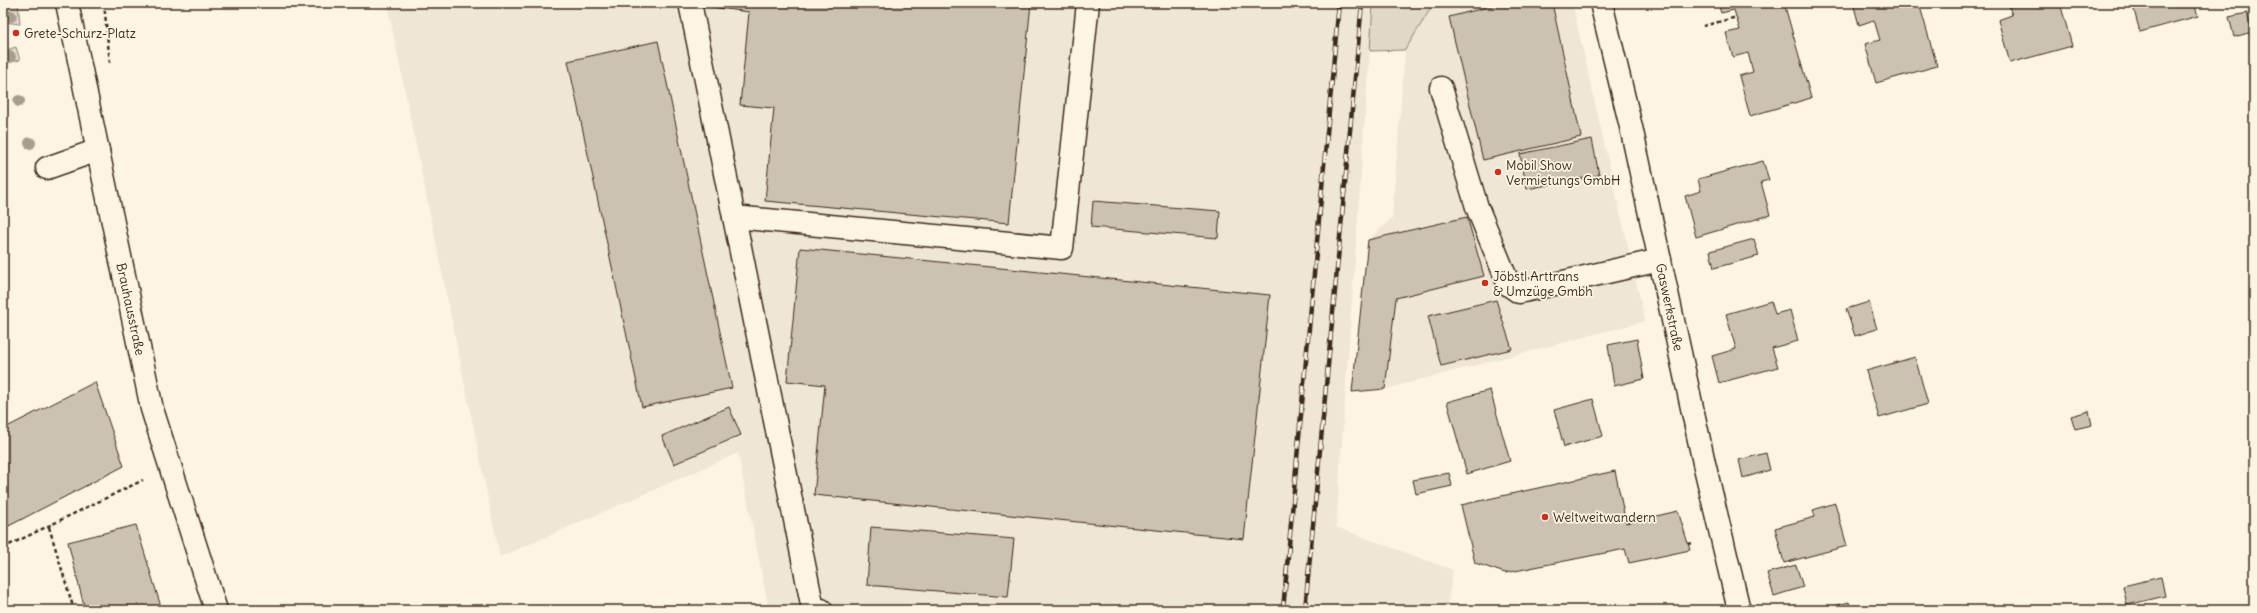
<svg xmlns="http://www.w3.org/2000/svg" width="2257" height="613" font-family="Delius,sans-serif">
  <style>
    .built { fill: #eee6d6 }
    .green { fill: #e0d8c8; stroke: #8e8173 }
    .building { fill: #ccc2b3; stroke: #3b2a1e }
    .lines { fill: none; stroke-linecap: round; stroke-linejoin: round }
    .minor-casing { stroke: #3b2a1e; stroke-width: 25 }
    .path { stroke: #3b2a1e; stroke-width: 2.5; stroke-dasharray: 4 3; stroke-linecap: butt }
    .minor { stroke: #fcf5e5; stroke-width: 22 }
    .rail-casing { stroke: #3b2a1e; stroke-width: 4.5 }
    .rail { stroke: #fcf5e5; stroke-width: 3; stroke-dasharray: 9; stroke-linecap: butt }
    .tree { fill: #a89e8f }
    .poi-dot { fill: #c8321e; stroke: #fcf5e5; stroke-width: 1.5 }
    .labels { text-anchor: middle; stroke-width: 3.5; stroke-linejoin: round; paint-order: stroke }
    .poi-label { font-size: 13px; fill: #3b2a1e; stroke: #fcf5e5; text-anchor: start }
    .street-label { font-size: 13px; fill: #3b2a1e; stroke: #fcf5e5 }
  </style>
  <rect width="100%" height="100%" fill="#fcf5e5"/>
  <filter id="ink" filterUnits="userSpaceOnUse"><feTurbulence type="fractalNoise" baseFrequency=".025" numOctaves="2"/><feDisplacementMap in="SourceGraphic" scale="8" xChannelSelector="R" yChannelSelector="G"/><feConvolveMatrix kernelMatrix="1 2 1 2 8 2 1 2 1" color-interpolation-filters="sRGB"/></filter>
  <g filter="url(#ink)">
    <g class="built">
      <polygon points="387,3 1373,3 1336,527 1453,570 1447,610 769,610 738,453 500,557"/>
      <polygon points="1434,3 1572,3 1645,321 1385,389 1352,392 1368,240 1392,218 1405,50"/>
    </g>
    <g class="green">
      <polygon points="3,3 18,3 20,24 3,22"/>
      <polygon points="1373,3 1434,3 1405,50 1370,51"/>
      <polygon points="16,47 20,60 3,64 3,51"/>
    </g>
    <g class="building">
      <polygon points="702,3 1031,3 1009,223 765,201 774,108 740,105 749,12 703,6"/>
      <polygon points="1503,3 1552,3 1581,137 1483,160 1449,17"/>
      <polygon points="1718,3 1784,3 1811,98 1750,116 1739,76 1753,72 1748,53 1733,57 1726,33 1740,30 1734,10 1721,13"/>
      <polygon points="1853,3 1919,3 1937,66 1876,83 1865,44 1880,40 1874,20 1859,25"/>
      <polygon points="2008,3 2060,3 2072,46 2010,63 1998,20 2012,15"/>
      <polygon points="2132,3 2194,3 2198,16 2140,32"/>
      <polygon points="2247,13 2252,32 2234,37 2229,17"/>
      <polygon points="658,41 732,388 642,407 568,61"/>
      <polygon points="1592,139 1599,175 1527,189 1520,154"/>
      <polygon points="1763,161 1769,180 1761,182 1770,215 1696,237 1685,196 1701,191 1698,179"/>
      <polygon points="1093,201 1220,211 1218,238 1091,227"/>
      <polygon points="1467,217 1484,276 1396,298 1385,389 1352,392 1368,240"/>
      <polygon points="1754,239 1759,256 1714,268 1710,251"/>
      <polygon points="800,248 1270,295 1244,539 814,495 825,385 787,381"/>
      <polygon points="1496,300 1512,349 1441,366 1428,316"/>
      <polygon points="1771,301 1775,314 1790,310 1798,341 1772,348 1778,367 1719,383 1712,356 1736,349 1726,314"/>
      <polygon points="1869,302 1877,329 1855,336 1846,309"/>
      <polygon points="1637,339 1644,379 1614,386 1608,345"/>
      <polygon points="1915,357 1928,404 1879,418 1866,371"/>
      <polygon points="95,382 124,466 3,529 3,429"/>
      <polygon points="1490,390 1510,461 1467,474 1447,402"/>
      <polygon points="1593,399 1603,436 1564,447 1554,410"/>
      <polygon points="729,407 741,435 674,464 662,436"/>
      <polygon points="2089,411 2092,425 2075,429 2071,416"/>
      <polygon points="1766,453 1770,470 1743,478 1739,460"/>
      <polygon points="1615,471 1626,523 1678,511 1690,550 1629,563 1625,549 1505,573 1475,563 1461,505"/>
      <polygon points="1449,473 1452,486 1416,494 1413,480"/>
      <polygon points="1835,503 1847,546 1784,563 1775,528 1815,517 1813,510"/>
      <polygon points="136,525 162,610 85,610 68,542"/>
      <polygon points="871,527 1014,539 1008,597 867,585"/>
      <polygon points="1796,565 1803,587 1774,596 1767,573"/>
      <polygon points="2161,577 2165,596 2127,605 2123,586"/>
      <polygon points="1849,602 1851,610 1821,610"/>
    </g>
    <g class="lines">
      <defs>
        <g id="minor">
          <polyline points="67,3 152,409 216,610"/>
          <polyline points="690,3 734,217 1062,248 1088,3"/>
          <polyline points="1601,3 1631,127 1704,463 1739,610"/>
          <polyline points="1441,88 1477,207 1509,285 1519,292 1660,260"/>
          <polyline points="47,168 98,150"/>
          <polyline points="734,217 813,609 821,610"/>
        </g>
      </defs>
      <use href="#minor" class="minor-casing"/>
      <g class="path">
        <polyline points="104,3 110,64"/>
        <polyline points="1784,4 1789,3"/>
        <polyline points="1703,26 1737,17"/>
        <polyline points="49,527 74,610"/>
        <polyline points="1688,544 1693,543"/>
        <polyline points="3,548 143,480"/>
      </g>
      <use href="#minor" class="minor"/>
      <defs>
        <g id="rail">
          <polyline points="1283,610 1339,3"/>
          <polyline points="1305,610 1362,3"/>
        </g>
      </defs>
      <use href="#rail" class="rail-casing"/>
      <use href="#rail" class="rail"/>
    </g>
    <g class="tree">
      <circle cx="11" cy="16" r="6"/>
      <circle cx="10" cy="57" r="6"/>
      <circle cx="19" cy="101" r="6"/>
      <circle cx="30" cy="143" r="6"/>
    </g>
  </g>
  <g class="poi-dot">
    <circle cx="16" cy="33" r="4"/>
    <circle cx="1498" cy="172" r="4"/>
    <circle cx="1485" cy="283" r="4"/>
    <circle cx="1545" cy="517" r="4"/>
  </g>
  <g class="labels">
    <g class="poi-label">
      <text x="24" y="38">Grete-Schurz-Platz</text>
      <text x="1506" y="170">Mobil Show<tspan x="1506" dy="15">Vermietungs GmbH</tspan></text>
      <text x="1493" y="281">Jöbstl Arttrans<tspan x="1493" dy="15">&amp; Umzüge Gmbh</tspan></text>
      <text x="1553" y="522">Weltweitwandern</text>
    </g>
    <g class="street-label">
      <text transform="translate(1670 307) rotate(78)" y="5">Gaswerkstraße</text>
      <text transform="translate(131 309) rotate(78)" y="5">Brauhausstraße</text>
    </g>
  </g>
  <rect width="2257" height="613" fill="none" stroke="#fcf5e5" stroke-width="16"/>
  <rect x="8" y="8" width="2241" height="597" fill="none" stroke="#3b2a1e" stroke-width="1.5" filter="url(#ink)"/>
</svg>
